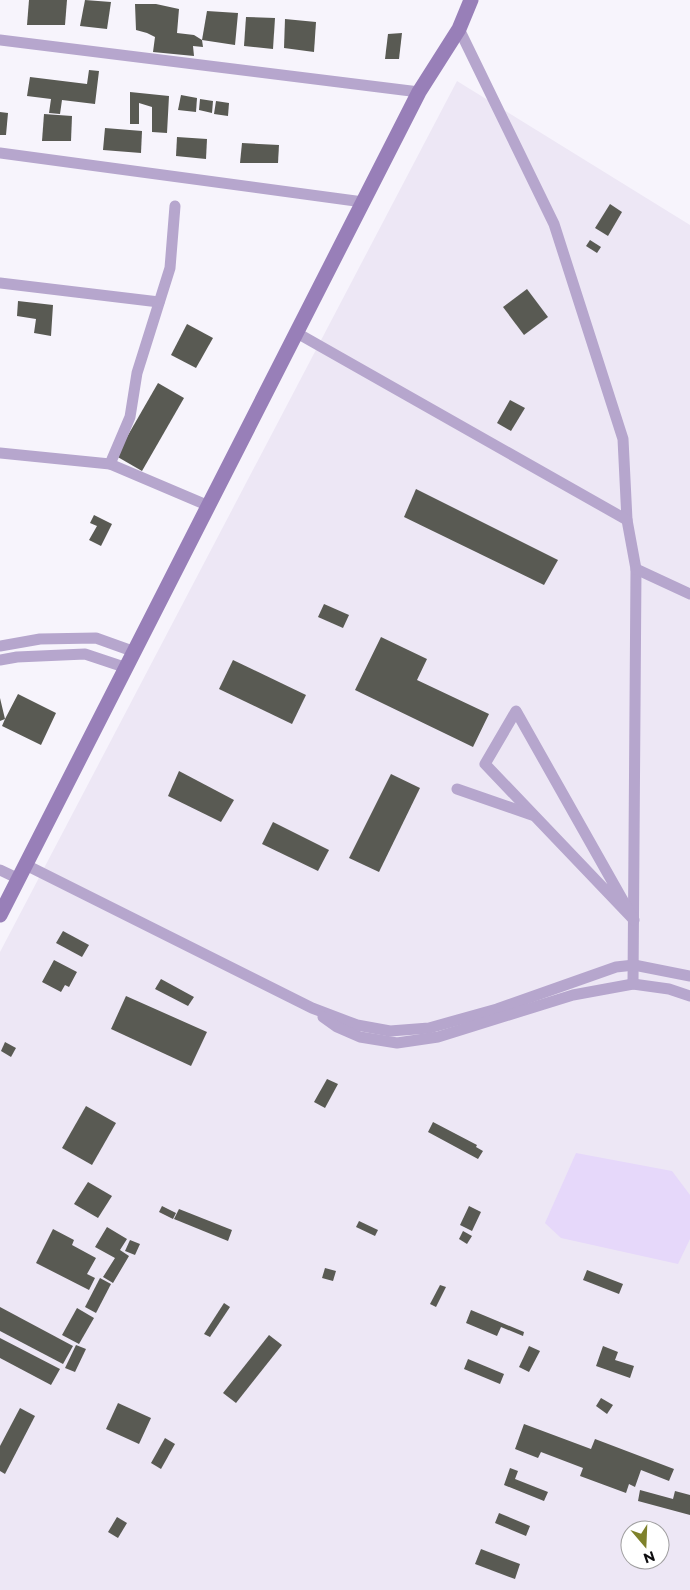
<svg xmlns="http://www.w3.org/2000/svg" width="690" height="1590" font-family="Montserrat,sans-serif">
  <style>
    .built { fill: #ede7f5; fill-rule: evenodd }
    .green { fill: #e6d8fa }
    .building { fill: #595a53 }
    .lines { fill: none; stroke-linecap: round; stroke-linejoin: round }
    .minor { stroke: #b6a6cd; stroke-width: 11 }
    .secondary { stroke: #987fb8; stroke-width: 15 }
  </style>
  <rect width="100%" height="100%" fill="#f7f4fc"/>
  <path class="built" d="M 457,81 L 690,225 L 690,1590 L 0,1590 L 0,952 ZM 630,1530 L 660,1530 L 660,1560 L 630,1560 Z"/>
  <polygon class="green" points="576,1153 672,1171 690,1195 690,1239 678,1264 561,1238 545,1223"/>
  <g class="building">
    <polygon points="29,0 67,0 65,25 27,25"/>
    <polygon points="85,0 111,2 107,29 80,26"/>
    <polygon points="135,4 156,4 179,9 177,33 194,35 202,40 203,47 193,46 194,56 153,52 155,37 147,33 136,30"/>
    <polygon points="207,11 238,13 235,45 202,40"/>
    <polygon points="246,17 275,18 273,49 244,46"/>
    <polygon points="285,19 316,22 314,52 284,48"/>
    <polygon points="402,33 399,59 385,59 388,34"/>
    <polygon points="89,70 99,71 95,104 62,100 60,114 49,113 51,99 27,96 30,77 87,84"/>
    <polygon points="130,92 169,96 167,133 152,132 152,107 139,103 139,124 130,124"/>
    <polygon points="181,95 197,98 196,112 178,110"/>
    <polygon points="200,99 213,101 212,113 199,110"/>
    <polygon points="216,101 229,103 228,116 214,114"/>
    <polygon points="0,112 8,113 6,135 0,135"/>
    <polygon points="44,114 72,116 71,141 42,141"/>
    <polygon points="105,128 142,131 141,153 103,150"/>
    <polygon points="177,137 207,139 206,159 176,156"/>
    <polygon points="242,143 279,145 278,163 240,163"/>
    <polygon points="610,204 622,212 608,236 595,228"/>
    <polygon points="590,240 601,247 597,253 586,246"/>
    <polygon points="527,289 548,317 524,335 503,307"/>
    <polygon points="18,301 53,305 51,336 34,333 36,319 17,316"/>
    <polygon points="187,324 213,338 196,368 171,355"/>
    <polygon points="158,383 184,398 142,471 116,456"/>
    <polygon points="510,400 525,408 511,431 497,423"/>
    <polygon points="416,489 558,560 544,585 404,517"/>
    <polygon points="94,515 112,524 101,546 89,540 97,526 90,523"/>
    <polygon points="324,604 349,615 343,628 318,617"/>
    <polygon points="381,637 427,659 417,680 489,714 473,747 355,690"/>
    <polygon points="233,660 306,695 292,724 219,689"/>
    <polygon points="18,694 56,713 41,745 2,726 5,719 0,721 0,698 5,719"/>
    <polygon points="179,771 234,800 221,822 168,796"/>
    <polygon points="391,774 420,788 379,872 349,858"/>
    <polygon points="273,822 329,850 318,871 262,844"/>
    <polygon points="63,931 89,945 82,957 56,943"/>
    <polygon points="54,960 77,972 69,987 65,985 61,992 42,982"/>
    <polygon points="161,979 194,997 188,1006 155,989"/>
    <polygon points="126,996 207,1032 191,1066 111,1029"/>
    <polygon points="5,1042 16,1048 11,1057 1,1051"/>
    <polygon points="327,1079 338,1084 325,1108 314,1102"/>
    <polygon points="86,1106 116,1123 92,1165 62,1148"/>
    <polygon points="433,1122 477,1145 476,1147 483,1151 478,1159 428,1132"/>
    <polygon points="88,1182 112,1196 98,1218 74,1204"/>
    <polygon points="162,1206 176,1213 173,1219 159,1212"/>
    <polygon points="469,1206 481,1212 472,1231 460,1225"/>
    <polygon points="179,1209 232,1230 228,1241 174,1219"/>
    <polygon points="359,1221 378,1230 375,1236 356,1227"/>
    <polygon points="107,1227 127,1239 120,1250 129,1256 113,1283 103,1277 115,1258 95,1247"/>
    <polygon points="53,1229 74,1240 72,1245 96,1258 87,1274 95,1278 89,1290 36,1263"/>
    <polygon points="463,1231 472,1236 467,1244 459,1239"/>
    <polygon points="130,1240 140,1244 135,1255 125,1251"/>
    <polygon points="325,1268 336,1271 333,1281 322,1278"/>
    <polygon points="587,1270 623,1284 619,1294 583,1280"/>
    <polygon points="100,1278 111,1284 96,1313 85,1307"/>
    <polygon points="440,1285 446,1287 436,1307 430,1304"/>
    <polygon points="224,1303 230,1307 210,1337 204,1334"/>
    <polygon points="0,1307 73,1346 63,1364 0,1331"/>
    <polygon points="77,1308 94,1318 79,1344 62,1335"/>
    <polygon points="471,1310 524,1332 523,1336 501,1327 497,1336 466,1323"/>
    <polygon points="269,1335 282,1345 236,1403 223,1393"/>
    <polygon points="0,1338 60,1369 51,1385 0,1358"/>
    <polygon points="76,1345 86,1349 75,1372 65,1368"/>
    <polygon points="529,1346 540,1351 529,1372 519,1367"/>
    <polygon points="603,1346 618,1352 615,1360 634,1366 630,1378 596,1366"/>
    <polygon points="468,1359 504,1374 500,1384 464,1369"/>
    <polygon points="601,1398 613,1405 607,1414 596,1406"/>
    <polygon points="118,1403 151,1418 139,1444 106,1429"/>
    <polygon points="20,1408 35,1416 5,1474 0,1471 0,1446"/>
    <polygon points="524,1424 591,1449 595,1439 674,1469 669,1481 641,1470 635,1487 629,1484 626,1493 580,1476 583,1468 541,1452 538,1458 515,1449"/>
    <polygon points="165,1438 175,1444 161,1469 151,1463"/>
    <polygon points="510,1468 518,1471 515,1479 548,1492 544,1501 504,1485"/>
    <polygon points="640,1490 673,1499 675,1491 690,1495 690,1515 638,1501"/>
    <polygon points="499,1513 530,1526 526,1536 495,1523"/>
    <polygon points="117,1517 127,1523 118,1538 108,1532"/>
    <polygon points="481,1549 520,1564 515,1579 475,1564"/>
  </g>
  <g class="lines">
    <g class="minor">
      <polyline points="459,29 554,224 623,439 627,520 636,569 633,984"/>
      <polyline points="0,40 419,92"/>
      <polyline points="0,153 363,202"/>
      <polyline points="175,206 170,268 137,373 130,417 110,464 209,506"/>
      <polyline points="0,283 159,302"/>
      <polyline points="297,333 627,520"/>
      <polyline points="0,453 110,464"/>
      <polyline points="636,569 690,594"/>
      <polyline points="0,646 40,639 96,638 135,652"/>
      <polyline points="0,660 17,657 85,654 127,668"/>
      <polygon points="516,711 634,920 485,764"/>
      <polyline points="457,789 532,815"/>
      <polyline points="26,865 312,1008 357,1025 390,1031 429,1028 497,1009 616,967 634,965 690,976"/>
      <polyline points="0,870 19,879"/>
      <polyline points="323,1017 337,1027 360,1037 397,1043 438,1037 573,995 633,984 669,989 690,996"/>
    </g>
    <polyline class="secondary" points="0,915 419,92 459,29 471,0"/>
  </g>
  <g transform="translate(645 1545) rotate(161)"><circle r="24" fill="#ffffff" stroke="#9f9e9f"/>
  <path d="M0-4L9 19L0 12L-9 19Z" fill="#7e812b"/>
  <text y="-8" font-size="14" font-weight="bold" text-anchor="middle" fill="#0e0d0f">N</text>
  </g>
</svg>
